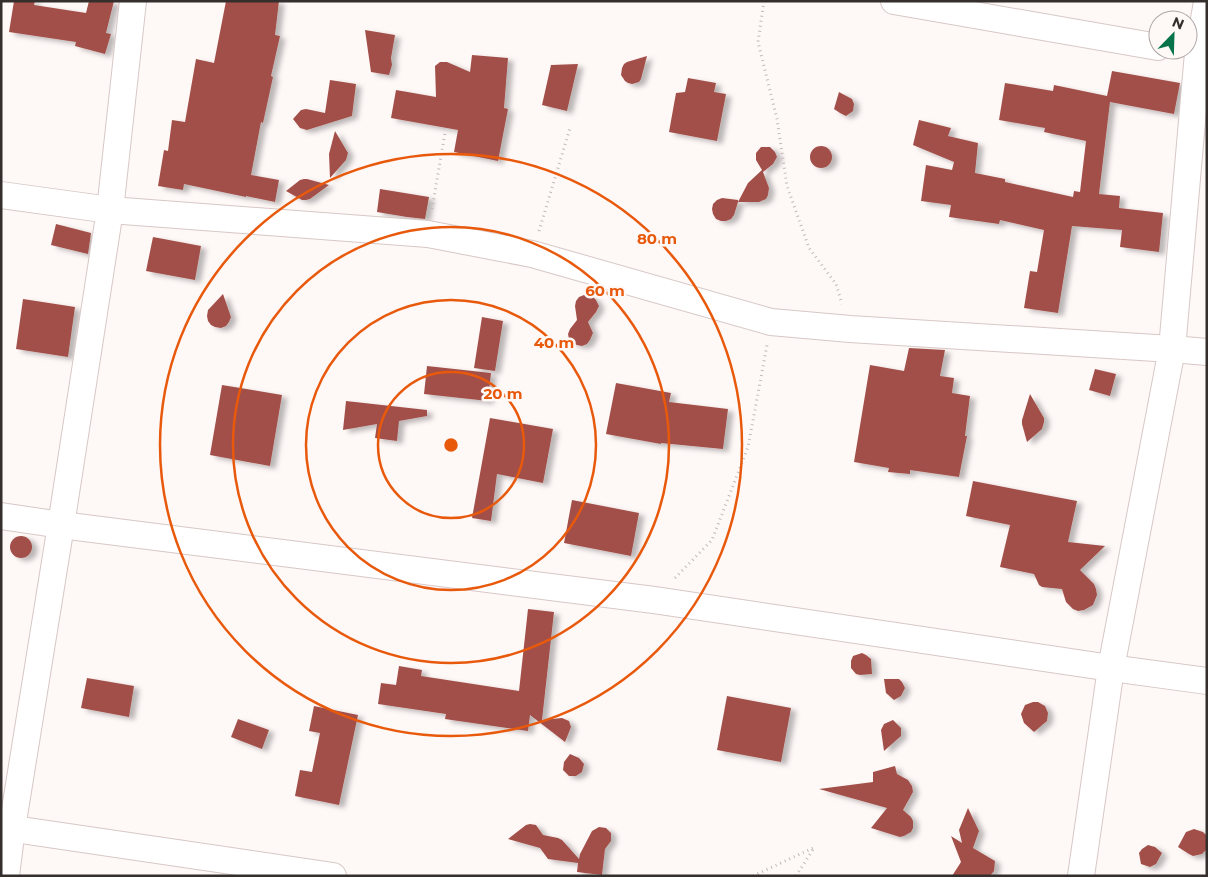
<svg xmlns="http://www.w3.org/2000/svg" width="1208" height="877" font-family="Montserrat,sans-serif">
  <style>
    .building { fill: #a3504a; filter: url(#shadow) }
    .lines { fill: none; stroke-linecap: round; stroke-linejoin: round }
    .minor-casing { stroke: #d7c8c6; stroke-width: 28 }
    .path { stroke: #c0bab9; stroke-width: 3; stroke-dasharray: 1 4; stroke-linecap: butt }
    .minor { stroke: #fff; stroke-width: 26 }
    .ring { fill: none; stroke: #e8590c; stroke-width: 2.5 }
    .centre { fill: #e8590c; stroke: #fef8f7; stroke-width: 2.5 }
    .ring-label { font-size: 15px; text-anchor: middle; font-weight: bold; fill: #e8590c; stroke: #fef8f7; stroke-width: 5; stroke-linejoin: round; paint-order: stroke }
  </style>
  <defs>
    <filter id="shadow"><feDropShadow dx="5.5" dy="3" stdDeviation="2.5" flood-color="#0004"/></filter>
  </defs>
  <rect width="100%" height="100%" fill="#fef8f7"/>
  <g class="building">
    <polygon points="14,1 35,1 34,5 86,13 89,1 114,1 106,33 111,34 105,54 75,46 76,42 9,32"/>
    <polygon points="226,1 279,1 275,35 280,36 271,76 273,77 263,123 261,122 251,175 279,180 275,202 246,196 246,197 184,184 183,190 158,186 164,150 168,151 172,120 185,122 196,59 214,63"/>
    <polygon points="365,30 395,35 391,58 392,65 389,75 371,72"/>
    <polygon points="472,55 508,58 504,108 508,109 498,161 454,152 458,130 391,118 396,90 436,97 435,66 440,62 447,62 470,72"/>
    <polygon points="647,56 641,79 639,82 632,84 628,83 625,81 621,75 622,68 624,64 627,62"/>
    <polygon points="578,64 567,111 542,105 551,65"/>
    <polygon points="1112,71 1180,83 1174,114 1110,102 1099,194 1120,196 1119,208 1163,213 1159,252 1120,247 1122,230 1072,226 1058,313 1024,308 1030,271 1037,272 1044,230 1000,220 999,224 949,217 951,205 921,201 926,165 952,170 954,162 913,145 919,120 951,128 948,136 978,143 975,173 1005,179 1005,182 1073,197 1074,191 1080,192 1086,141 1044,132 1045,128 999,120 1005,83 1053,91 1054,85 1107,96"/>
    <polygon points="688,78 716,83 714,92 726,94 717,141 669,132 676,93 685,92"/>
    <polygon points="330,80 356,84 352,116 307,130 300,128 293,119 301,110 306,109 325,113"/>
    <polygon points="839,92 852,99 854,104 853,111 846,116 840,113 834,109"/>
    <polygon points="335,131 348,153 346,160 330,178 329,154"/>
    <circle cx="821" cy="157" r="11"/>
    <polygon points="761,147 770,147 775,152 777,157 773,164 763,172 769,188 768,195 766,199 759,202 738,202 734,215 731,219 726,221 721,221 716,219 713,214 712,209 713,204 717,200 722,198 738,200 738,202 748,183 762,170 756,160 756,153"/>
    <polygon points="304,179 307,179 329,185 310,199 306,200 302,200 286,191 300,180"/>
    <polygon points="380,189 429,197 425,219 407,217 377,212"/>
    <polygon points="56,224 91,233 88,254 51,245"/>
    <polygon points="153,237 201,246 195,280 146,271"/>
    <polygon points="223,294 231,317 229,322 226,326 221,328 215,327 211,325 208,321 207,316 208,310"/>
    <polygon points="584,295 592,296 596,300 599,306 596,312 588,322 593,333 590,340 587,344 582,346 577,345 572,343 569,339 568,334 570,329 577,320 575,306 576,301 579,297"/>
    <polygon points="23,299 75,307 68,357 16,349"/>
    <polygon points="482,317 503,321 495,371 474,368"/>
    <polygon points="909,348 945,350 940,376 954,378 952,393 970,396 965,436 967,436 959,477 910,470 910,474 888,472 889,468 854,462 870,365 904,371"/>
    <polygon points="427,366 491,373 488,401 424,394"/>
    <polygon points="1095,369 1116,374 1110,396 1089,390"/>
    <polygon points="616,383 671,393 669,402 728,409 723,449 661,443 661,444 606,434"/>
    <polygon points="222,385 282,395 270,466 210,455"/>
    <polygon points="1030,394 1044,418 1044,422 1042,429 1027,442 1022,424 1022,420"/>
    <polygon points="346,401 427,410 427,416 399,421 397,441 375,438 377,424 343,430"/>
    <polygon points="490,418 553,429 543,483 497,474 491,521 472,518"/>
    <polygon points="973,481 1077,501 1068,542 1105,546 1080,570 1094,584 1096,589 1097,595 1093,605 1084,610 1078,611 1073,609 1066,602 1062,589 1042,587 1039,585 1034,574 1000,567 1010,525 966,516"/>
    <polygon points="572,500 639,513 631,556 564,543"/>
    <circle cx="21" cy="547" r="11"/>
    <polygon points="528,609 554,612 542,720 562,718 569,721 571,727 565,742 530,715 528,731 445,719 446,714 378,704 381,683 396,685 399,666 422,670 421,676 519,691"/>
    <polygon points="862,653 866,655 871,659 872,674 860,675 856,674 851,668 851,661 853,656"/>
    <polygon points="87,678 134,686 129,717 81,708"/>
    <polygon points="884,679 899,679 902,682 905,688 901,696 894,700 886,693"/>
    <polygon points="727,696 791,708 781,762 717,750"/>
    <polygon points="1033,702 1038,702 1045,706 1048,713 1047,721 1034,732 1024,723 1021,714 1025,705"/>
    <polygon points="314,706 358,715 339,805 295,796 300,770 312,772 320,733 309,731"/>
    <polygon points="238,719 269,730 262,749 231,737"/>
    <polygon points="893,720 901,728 901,736 884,751 881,730 884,724"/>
    <polygon points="570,754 579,758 584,764 582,772 576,776 569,776 563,770 564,762"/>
    <polygon points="895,766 897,774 908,780 912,786 913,792 903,810 911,817 913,821 913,828 911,832 904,836 900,837 871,828 887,808 819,789 873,782 873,772"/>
    <polygon points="968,808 979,831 973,848 995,861 994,871 990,876 952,876 961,862 951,836 962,843 959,830"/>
    <polygon points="530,824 536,825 543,835 558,838 562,840 579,859 580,854 592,831 599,827 606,828 611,833 611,841 605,849 602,875 577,872 578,863 548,859 540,848 508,839 526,825"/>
    <polygon points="1194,829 1203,832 1207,836 1207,849 1202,854 1193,856 1189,854 1178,847 1186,832"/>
    <polygon points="1148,845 1155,847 1162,853 1156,864 1150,867 1141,864 1139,853 1142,849"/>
  </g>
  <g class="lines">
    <defs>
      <g id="minor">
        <polyline points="894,1 1158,47"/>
        <polyline points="1,195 110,210 428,234 532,254 771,322 850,329 1172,349 1207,352"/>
        <polyline points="1,516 61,525 654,600 1111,668 1207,681"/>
        <polyline points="1,827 333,876"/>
        <polyline points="6,876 12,828 61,525 110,210 133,1"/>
        <polyline points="1081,876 1111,668 1172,349 1198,53 1207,2"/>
      </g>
    </defs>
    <use href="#minor" class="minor-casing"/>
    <g class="path">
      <polyline points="764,1 758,42 777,119 787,186 809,248 836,284 842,304"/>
      <polyline points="432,209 445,133"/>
      <polyline points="539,231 570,128"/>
      <polyline points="675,578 712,540 748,447 767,345"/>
      <polyline points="753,876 815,847"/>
      <polyline points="796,876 814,848"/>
    </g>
    <use href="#minor" class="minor"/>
  </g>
  <g class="ring">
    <circle cx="451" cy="445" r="73"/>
    <circle cx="451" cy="445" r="145"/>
    <circle cx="451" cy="445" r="218"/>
    <circle cx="451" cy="445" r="291"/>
  </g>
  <circle cx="451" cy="445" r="8" class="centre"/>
  <g class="ring-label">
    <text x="657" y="244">80 m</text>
    <text x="605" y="296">60 m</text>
    <text x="554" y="348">40 m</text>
    <text x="503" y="399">20 m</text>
  </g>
  <rect width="1208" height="877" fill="none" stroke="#342e2d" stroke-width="5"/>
  <g transform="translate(1173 35) rotate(23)"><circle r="24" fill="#fef8f7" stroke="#ada7a6"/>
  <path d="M0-4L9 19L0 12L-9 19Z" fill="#07734b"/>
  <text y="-8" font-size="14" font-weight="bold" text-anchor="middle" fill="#342e2d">N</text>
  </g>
</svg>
